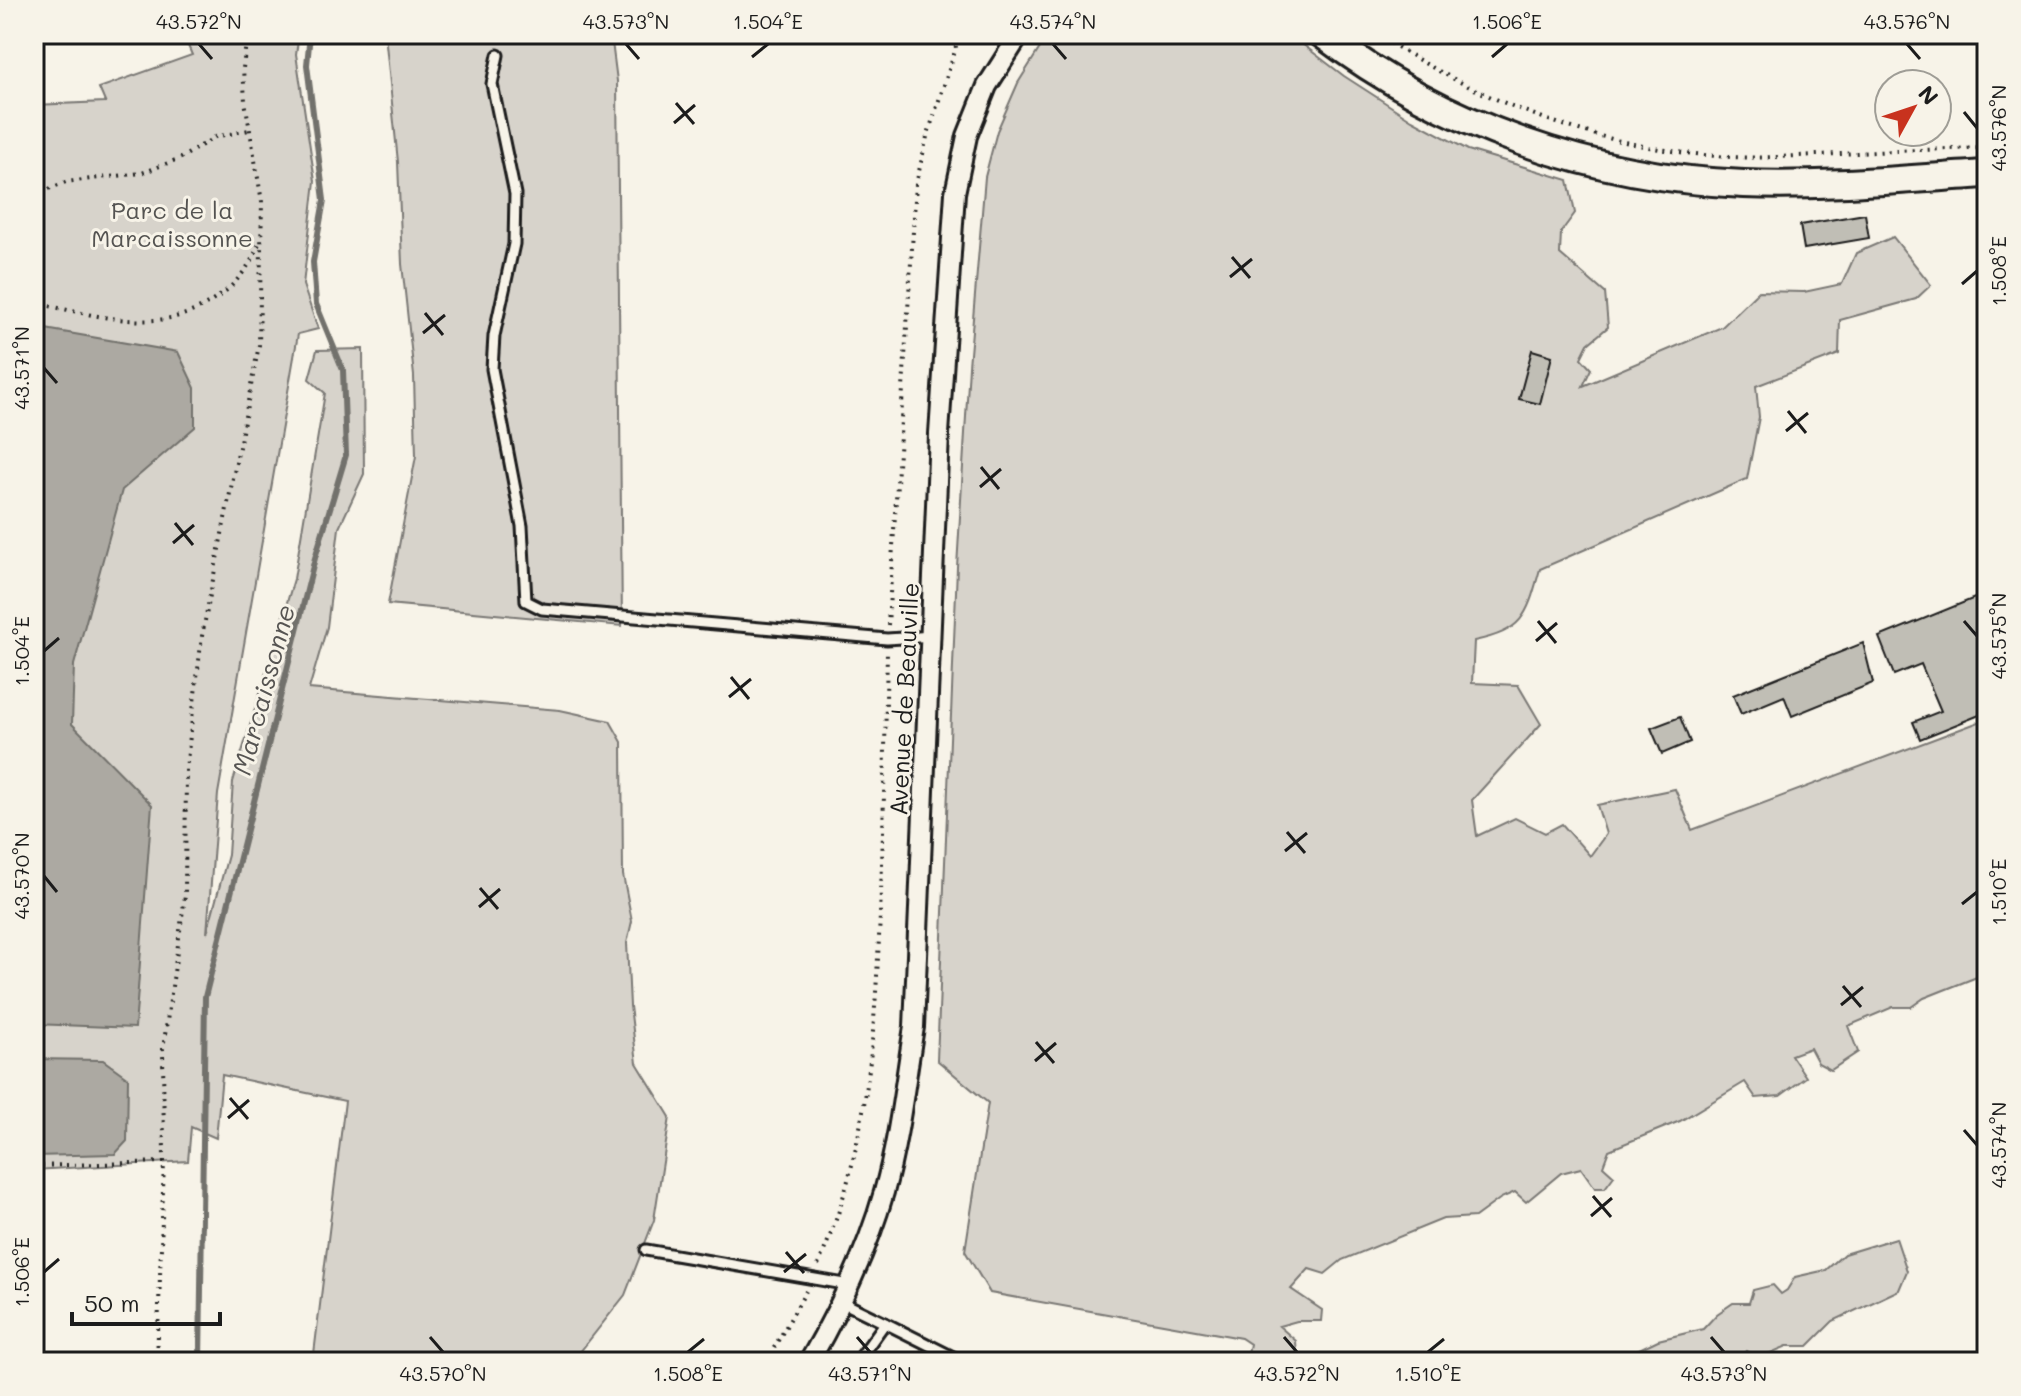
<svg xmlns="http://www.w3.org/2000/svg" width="2021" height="1396" font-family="Mali,sans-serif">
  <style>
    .green { fill: #d7d3cb; stroke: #7a7874; stroke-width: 2 }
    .water { fill: #aca9a2; stroke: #72716c; stroke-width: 2 }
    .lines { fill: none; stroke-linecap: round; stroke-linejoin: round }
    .stream { stroke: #72716c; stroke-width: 6 }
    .building { fill: #c0beb5; stroke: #1c1c1c; stroke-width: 2 }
    .lane-casing { stroke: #1c1c1c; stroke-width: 15 }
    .street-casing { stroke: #1c1c1c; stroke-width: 24 }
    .secondary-casing { stroke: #1c1c1c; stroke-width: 32 }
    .path { stroke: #1c1c1c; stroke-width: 4; stroke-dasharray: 2 6; stroke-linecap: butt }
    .lane { stroke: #f7f3e8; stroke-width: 9 }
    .street { stroke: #f7f3e8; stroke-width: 18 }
    .secondary { stroke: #f7f3e8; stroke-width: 26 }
    .ticks { fill: none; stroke: #1c1c1c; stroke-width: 3 }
    .labels { text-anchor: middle; stroke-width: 6; stroke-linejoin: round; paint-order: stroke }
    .park-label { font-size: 24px; fill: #545351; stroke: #f7f3e8 }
    .street-label { font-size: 24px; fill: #1c1c1c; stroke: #f7f3e8 }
    .water-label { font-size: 26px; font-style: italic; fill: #565452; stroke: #f7f3e8 }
    .neatline { fill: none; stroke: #1c1c1c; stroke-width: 3 }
    .ticks-label { font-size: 20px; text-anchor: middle; fill: #1c1c1c }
  </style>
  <rect width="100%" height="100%" fill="#f7f3e8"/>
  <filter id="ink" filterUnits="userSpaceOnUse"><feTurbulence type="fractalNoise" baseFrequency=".0125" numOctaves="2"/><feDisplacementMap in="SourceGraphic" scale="16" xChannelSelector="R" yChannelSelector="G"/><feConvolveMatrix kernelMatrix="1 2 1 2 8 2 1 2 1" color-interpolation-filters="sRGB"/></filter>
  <g filter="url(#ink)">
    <g class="green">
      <polygon points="183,34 299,34 296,54 315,181 303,285 318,329 298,334 218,794 207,933 228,855 233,782 294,579 325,393 309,379 317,350 363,349 364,474 339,528 327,627 309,689 560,710 610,721 622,742 623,875 632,921 627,943 630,1006 637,1063 670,1117 654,1220 625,1295 572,1362 313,1362 345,1101 222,1075 216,1138 191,1127 188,1161 34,1170 34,105 105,102 99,88 192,55"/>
      <polygon points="385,34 611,34 617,81 622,626 388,604 416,456 414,376 402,264 398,162"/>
      <path d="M 1061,34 L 1289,34 L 1344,76 L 1412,120 L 1468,150 L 1568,180 L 1575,213 L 1561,232 L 1560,254 L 1605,293 L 1608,327 L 1588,344 L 1581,358 L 1591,369 L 1583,386 L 1722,327 L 1759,291 L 1804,292 L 1842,284 L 1856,253 L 1893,237 L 1931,285 L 1916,299 L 1840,320 L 1839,354 L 1756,386 L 1759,417 L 1747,479 L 1540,569 C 1527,615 1525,630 1474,641 L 1472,683 L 1518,685 L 1541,724 L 1472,800 L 1477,836 L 1515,818 L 1545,833 L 1562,824 L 1590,856 L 1606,834 L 1597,805 L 1675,789 L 1692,830 L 1987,719 L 1987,973 L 1924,998 L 1911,1007 L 1893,1007 L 1848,1026 L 1858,1052 L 1831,1070 L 1818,1063 L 1810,1048 L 1791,1055 L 1806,1077 L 1780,1096 L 1756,1098 L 1745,1082 L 1680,1121 L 1609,1150 L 1603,1166 L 1614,1176 L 1605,1188 L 1595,1188 L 1581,1168 L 1561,1173 L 1526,1202 L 1515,1192 L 1501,1198 L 1475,1217 L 1443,1219 L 1342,1260 L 1325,1274 L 1309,1269 L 1291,1289 L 1322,1310 L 1321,1321 L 1297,1321 L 1279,1326 L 1296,1341 L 1297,1357 L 1307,1362 L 1246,1362 L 1250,1344 L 1241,1338 L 990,1293 L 965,1251 L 988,1103 L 937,1060 L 957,567 L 969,366 L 985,177 L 997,131 L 1018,83 L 1043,43 Z"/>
      <polygon points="1896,1238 1907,1271 1899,1290 1833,1321 1808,1346 1787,1346 1759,1358 1747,1351 1735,1362 1612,1362 1658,1340 1703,1329 1717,1314 1733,1303 1749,1303 1753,1290 1773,1285 1781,1294 1787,1290 1795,1277 1826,1270 1844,1254"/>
    </g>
    <g class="water">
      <polygon points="34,327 178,352 195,388 195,427 122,490 74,665 72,724 152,805 135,1028 34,1024"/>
      <polygon points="34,1059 103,1060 128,1078 127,1141 115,1154 34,1156"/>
    </g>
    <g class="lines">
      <polyline class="stream" points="200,1362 205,997 315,558 346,455 343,370 316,304 313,262 324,200 307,65 310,34"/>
    </g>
    <g class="building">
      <polygon points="1865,214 1869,238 1804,249 1800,225"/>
      <polygon points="1532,350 1552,356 1540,404 1519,399"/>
      <polygon points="1987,593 1987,712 1920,739 1913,722 1941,711 1921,664 1894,675 1879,637"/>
      <polygon points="1863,643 1873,683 1792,716 1784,696 1741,714 1733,695"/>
      <polygon points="1680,717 1690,742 1662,754 1651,728"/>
    </g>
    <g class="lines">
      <defs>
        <g id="lane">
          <polyline points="498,55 492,84 515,194 514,244 494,336 492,369 522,526 526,601 542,609 887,639 933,636"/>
          <polyline points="646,1250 850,1285"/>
          <polyline points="842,1302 885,1323 857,1362"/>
          <polyline points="885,1323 963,1362"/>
        </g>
        <path id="street" d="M 809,1362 C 840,1308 867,1252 884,1192 C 899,1139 905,1082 914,1027 L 939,434 L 955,193 L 967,136 L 987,86 L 1020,34"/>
        <path id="secondary" d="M 1322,34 C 1443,126 1592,178 1744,184 C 1825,187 1906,179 1987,174"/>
      </defs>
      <use href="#lane" class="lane-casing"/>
      <use href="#street" class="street-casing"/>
      <use href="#secondary" class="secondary-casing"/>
      <g class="path">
        <path d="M 1377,34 C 1484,104 1603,150 1731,157 C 1767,159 1804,155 1841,154 C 1889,151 1938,149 1987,148"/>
        <polyline points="34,195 66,182 142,173 181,158 215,137 249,130"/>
        <path d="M 34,303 C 103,316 169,341 228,289 C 242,276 253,261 259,243"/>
        <polyline points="888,625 916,184 927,137 956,48 955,41 950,34"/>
        <polyline points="34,1166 164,1162"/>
        <path d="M 818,1265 C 868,1154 875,1033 880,914 C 884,827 885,740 887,653"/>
        <polyline points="157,1362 164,1162 163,1049 185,896 186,769 202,636 259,345 262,202 245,101 243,68 247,34"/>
        <polyline points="766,1362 806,1291"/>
      </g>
      <use href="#lane" class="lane"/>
      <use href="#street" class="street"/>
      <use href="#secondary" class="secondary"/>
    </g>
  </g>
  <path class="ticks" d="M 199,44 L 212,59M 626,44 L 639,59M 1053,44 L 1066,59M 1907,44 L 1920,59M 752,57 L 768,44M 1492,57 L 1507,44M 676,103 L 694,124M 1964,112 L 1977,128M 674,123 L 695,105M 1232,257 L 1250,278M 1230,277 L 1252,259M 1962,284 L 1977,271M 425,313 L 443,335M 423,333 L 445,315M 44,368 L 57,383M 1788,411 L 1806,433M 1786,431 L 1808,413M 981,467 L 999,489M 980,487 L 1001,469M 175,523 L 193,545M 173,543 L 194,525M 1538,621 L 1556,643M 1964,621 L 1977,636M 1536,641 L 1557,623M 44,651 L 59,638M 731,677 L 749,699M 729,697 L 751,679M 1287,832 L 1305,853M 1285,851 L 1307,833M 44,876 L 57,892M 480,888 L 498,909M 1962,904 L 1977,892M 479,907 L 500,889M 1843,986 L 1861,1007M 1841,1005 L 1863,987M 1036,1042 L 1054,1063M 1035,1061 L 1056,1043M 230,1098 L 248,1119M 228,1118 L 249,1100M 1964,1130 L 1977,1145M 1593,1196 L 1611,1217M 1591,1216 L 1612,1198M 786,1252 L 804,1273M 44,1272 L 59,1259M 784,1272 L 806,1254M 430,1337 L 443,1352M 857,1337 L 870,1352M 1284,1337 L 1297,1352M 1711,1337 L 1724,1352M 688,1352 L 704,1339M 1428,1352 L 1444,1339"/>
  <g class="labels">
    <g class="park-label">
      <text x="172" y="219">Parc de la<tspan x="172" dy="28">Marcaissonne</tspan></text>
    </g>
    <g class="street-label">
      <text transform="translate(905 699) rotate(-87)" y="8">Avenue de Beauville</text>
    </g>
    <g class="water-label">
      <text transform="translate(264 690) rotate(-75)" y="9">Marcaissonne</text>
    </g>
  </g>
  <rect width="2021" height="1396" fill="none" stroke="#f7f3e8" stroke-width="88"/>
  <g transform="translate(1913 108) rotate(50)"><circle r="38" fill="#f7f3e8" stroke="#9f9d96" stroke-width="2"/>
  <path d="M0-6L14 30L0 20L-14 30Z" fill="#c8321e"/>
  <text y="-12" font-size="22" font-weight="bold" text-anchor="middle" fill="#1c1c1c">N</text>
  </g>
  <path d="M72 1312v12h148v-12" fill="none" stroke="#1c1c1c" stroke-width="4"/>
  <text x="84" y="1312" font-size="24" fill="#1c1c1c" stroke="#f7f3e8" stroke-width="6" paint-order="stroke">50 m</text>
  <rect x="44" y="44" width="1933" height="1308" class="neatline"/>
  <g class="ticks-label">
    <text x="199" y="29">43.572°N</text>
    <text x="626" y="29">43.573°N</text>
    <text x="768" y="29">1.504°E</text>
    <text x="1053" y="29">43.574°N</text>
    <text x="1507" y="29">1.506°E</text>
    <text x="1907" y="29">43.576°N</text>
    <text transform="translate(1999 128) rotate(-90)" y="7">43.576°N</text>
    <text transform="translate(1999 271) rotate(-90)" y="7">1.508°E</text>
    <text transform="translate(22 368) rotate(-90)" y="7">43.571°N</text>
    <text transform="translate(1999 636) rotate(-90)" y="7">43.575°N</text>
    <text transform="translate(22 651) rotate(-90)" y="7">1.504°E</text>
    <text transform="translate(22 876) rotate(-90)" y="7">43.570°N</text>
    <text transform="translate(1999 892) rotate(-90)" y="7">1.510°E</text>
    <text transform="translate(1999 1145) rotate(-90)" y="7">43.574°N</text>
    <text transform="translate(22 1272) rotate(-90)" y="7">1.506°E</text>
    <text x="443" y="1381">43.570°N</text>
    <text x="688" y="1381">1.508°E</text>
    <text x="870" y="1381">43.571°N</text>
    <text x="1297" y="1381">43.572°N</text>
    <text x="1428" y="1381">1.510°E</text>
    <text x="1724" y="1381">43.573°N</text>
  </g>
</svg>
